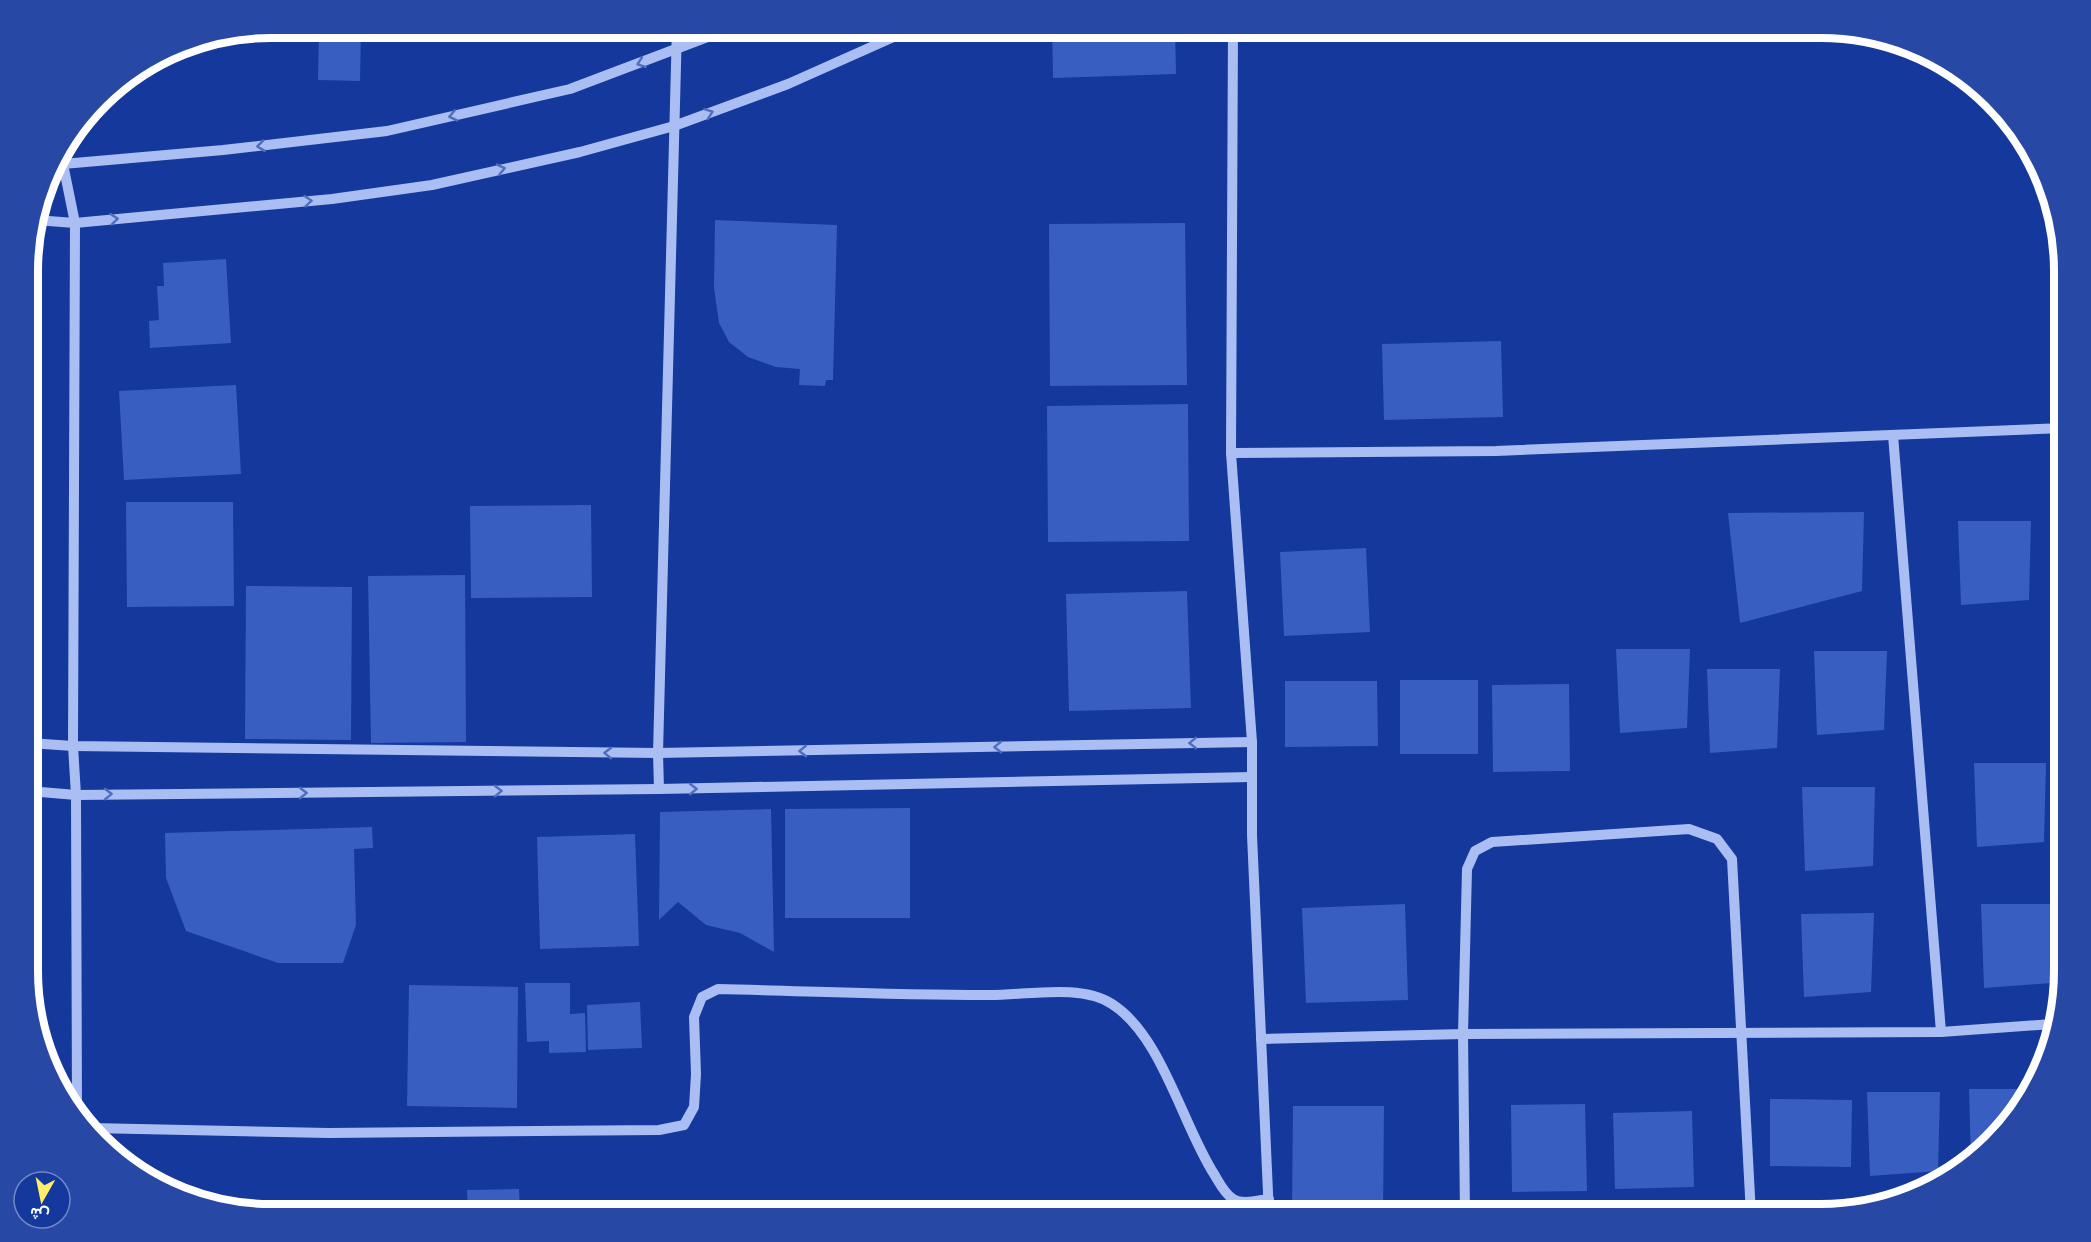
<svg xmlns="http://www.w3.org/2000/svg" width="2091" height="1242" font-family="Figtree,Vazirmatn,sans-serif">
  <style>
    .building { fill: #385ec2 }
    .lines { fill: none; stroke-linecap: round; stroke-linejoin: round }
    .minor { stroke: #aabef3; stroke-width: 10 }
    .oneway { stroke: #506ebf }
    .rim { fill: none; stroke: #fff; stroke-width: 8 }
  </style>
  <rect width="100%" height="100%" fill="#14389c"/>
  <g class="building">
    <polygon points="319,27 361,27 360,81 318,80"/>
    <polygon points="1052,27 1175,27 1176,74 1053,78"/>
    <polygon points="715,220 837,225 833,380 826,380 825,386 799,385 800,369 776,367 748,357 729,342 719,323 714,288"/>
    <polygon points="1185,223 1187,385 1050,386 1049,224"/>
    <polygon points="226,259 231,343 150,348 149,321 159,320 157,286 164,286 163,263"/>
    <polygon points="1501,341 1503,417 1384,420 1382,344"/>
    <polygon points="236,385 241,474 124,480 119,391"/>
    <polygon points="1188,404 1189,541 1048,542 1047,406"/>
    <polygon points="126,502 233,502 234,606 127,607"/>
    <polygon points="591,505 592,597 471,598 470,506"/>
    <polygon points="2055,508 2063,508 2063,591 2058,591"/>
    <polygon points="1864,512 1862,591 1740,623 1728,513"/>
    <polygon points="1958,521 2031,521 2029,600 1961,605"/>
    <polygon points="1366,548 1370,632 1284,636 1280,552"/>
    <polygon points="465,575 466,742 371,743 368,576"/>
    <polygon points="246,586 352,587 351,740 245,739"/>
    <polygon points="1187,591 1191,708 1069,711 1066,594"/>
    <polygon points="1616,649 1690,649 1687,728 1620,733"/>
    <polygon points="1814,651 1887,651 1884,730 1817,735"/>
    <polygon points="1707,669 1780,669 1777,748 1710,753"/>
    <rect x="1400" y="680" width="78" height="74"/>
    <polygon points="1285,681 1377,681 1378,746 1285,747"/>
    <polygon points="1569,684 1570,771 1493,772 1492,685"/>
    <polygon points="1974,763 2046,763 2044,842 1977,847"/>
    <polygon points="1802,787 1875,787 1873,866 1805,871"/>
    <polygon points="910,808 910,918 785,918 785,809"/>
    <polygon points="771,809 774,952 740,933 706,925 678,902 659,920 660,812"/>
    <polygon points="372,827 373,848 354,849 356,925 343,963 278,963 186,931 166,878 165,833"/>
    <polygon points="635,834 639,946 540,949 537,837"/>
    <polygon points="1405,904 1408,1000 1306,1003 1302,908"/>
    <polygon points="1981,904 2054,904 2051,983 1984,988"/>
    <polygon points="1874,913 1871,992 1804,997 1801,914"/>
    <polygon points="525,983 570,983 570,1014 585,1013 586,1052 549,1053 549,1041 527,1042"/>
    <polygon points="409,985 518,987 517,1108 407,1106"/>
    <polygon points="640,1002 642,1048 588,1050 587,1005"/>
    <polygon points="1969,1089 2033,1089 2031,1093 1992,1144 1971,1160"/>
    <polygon points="1867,1092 1940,1092 1938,1171 1870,1176"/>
    <polygon points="1770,1099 1852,1100 1851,1167 1770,1166"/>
    <polygon points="1585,1104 1587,1191 1512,1192 1511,1105"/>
    <polygon points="1293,1106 1384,1106 1383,1215 1292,1215"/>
    <polygon points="1692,1111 1694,1187 1615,1189 1613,1113"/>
    <polygon points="519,1189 520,1215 468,1215 467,1190"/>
    <polygon points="214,1206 247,1206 247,1212 213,1207"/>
    <rect x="324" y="1209" width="24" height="6"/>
  </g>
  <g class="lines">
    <g class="minor">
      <polyline points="1233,27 1231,453 1252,742 1252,835 1269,1215"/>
      <polyline points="53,162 63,164 223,150 387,131 570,89 734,27"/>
      <polyline points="63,164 75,223 73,746 76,795 77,1115"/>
      <polyline points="35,220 75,223 332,199 432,185 580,152 674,126 788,84 916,27"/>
      <polyline points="1893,435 1941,1032"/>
      <polyline points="1231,453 1496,451 2063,428"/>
      <polyline points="29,743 73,746 658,753 1252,742"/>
      <polyline points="659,789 658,753 677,27"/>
      <polyline points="29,791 76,795 659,789 1252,777"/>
      <polyline points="1261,1039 1463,1034 1941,1032 2052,1024"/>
      <path d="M 91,1128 L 329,1133 L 659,1130 L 684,1125 L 694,1107 L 696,1074 L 694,1017 L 702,997 L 718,989 C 807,991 897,995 986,995 C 1023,996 1080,983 1112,1004 C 1162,1036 1182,1124 1214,1174 C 1219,1182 1224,1193 1233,1199 C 1243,1205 1258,1200 1269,1199"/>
      <polyline points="1465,1215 1463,1034 1467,869 1475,851 1492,842 1689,829 1717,839 1732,859 1751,1215"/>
    </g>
  </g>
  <defs><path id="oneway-chevron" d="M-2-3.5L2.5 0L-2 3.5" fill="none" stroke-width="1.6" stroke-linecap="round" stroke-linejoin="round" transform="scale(1.5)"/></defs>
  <g class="oneway">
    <use href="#oneway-chevron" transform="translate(641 63) rotate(160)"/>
    <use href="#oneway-chevron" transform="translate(709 113) rotate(-20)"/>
    <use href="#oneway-chevron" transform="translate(453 116) rotate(167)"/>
    <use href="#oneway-chevron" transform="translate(261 146) rotate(173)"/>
    <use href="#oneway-chevron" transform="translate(501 169) rotate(-13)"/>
    <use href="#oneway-chevron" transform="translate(308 201) rotate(-5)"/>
    <use href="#oneway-chevron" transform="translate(114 219) rotate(-6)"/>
    <use href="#oneway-chevron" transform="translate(1193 743) rotate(179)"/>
    <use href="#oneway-chevron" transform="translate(998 747) rotate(179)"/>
    <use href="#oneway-chevron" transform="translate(803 751) rotate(179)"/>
    <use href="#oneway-chevron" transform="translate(608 753) rotate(-179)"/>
    <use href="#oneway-chevron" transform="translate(693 789) rotate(-1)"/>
    <use href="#oneway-chevron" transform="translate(498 791) rotate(-1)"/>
    <use href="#oneway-chevron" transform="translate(303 793) rotate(-1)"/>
    <use href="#oneway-chevron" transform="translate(108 794) rotate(-1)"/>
  </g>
  <path d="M0 0H2091V1242H0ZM271 38H1821A233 233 0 0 1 2054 271V971A233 233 0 0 1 1821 1204H271A233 233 0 0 1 38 971V271A233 233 0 0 1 271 38Z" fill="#2748a4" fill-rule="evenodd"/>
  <path class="rim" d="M271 38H1821A233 233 0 0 1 2054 271V971A233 233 0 0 1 1821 1204H271A233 233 0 0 1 38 971V271A233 233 0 0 1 271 38Z"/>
  <g transform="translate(42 1200) rotate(189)"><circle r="28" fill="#14389c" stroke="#7288c4" stroke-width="1.5"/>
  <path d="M0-4.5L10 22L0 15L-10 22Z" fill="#ffee6c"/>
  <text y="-9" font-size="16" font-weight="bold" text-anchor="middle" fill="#ffffff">ش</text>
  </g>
</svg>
